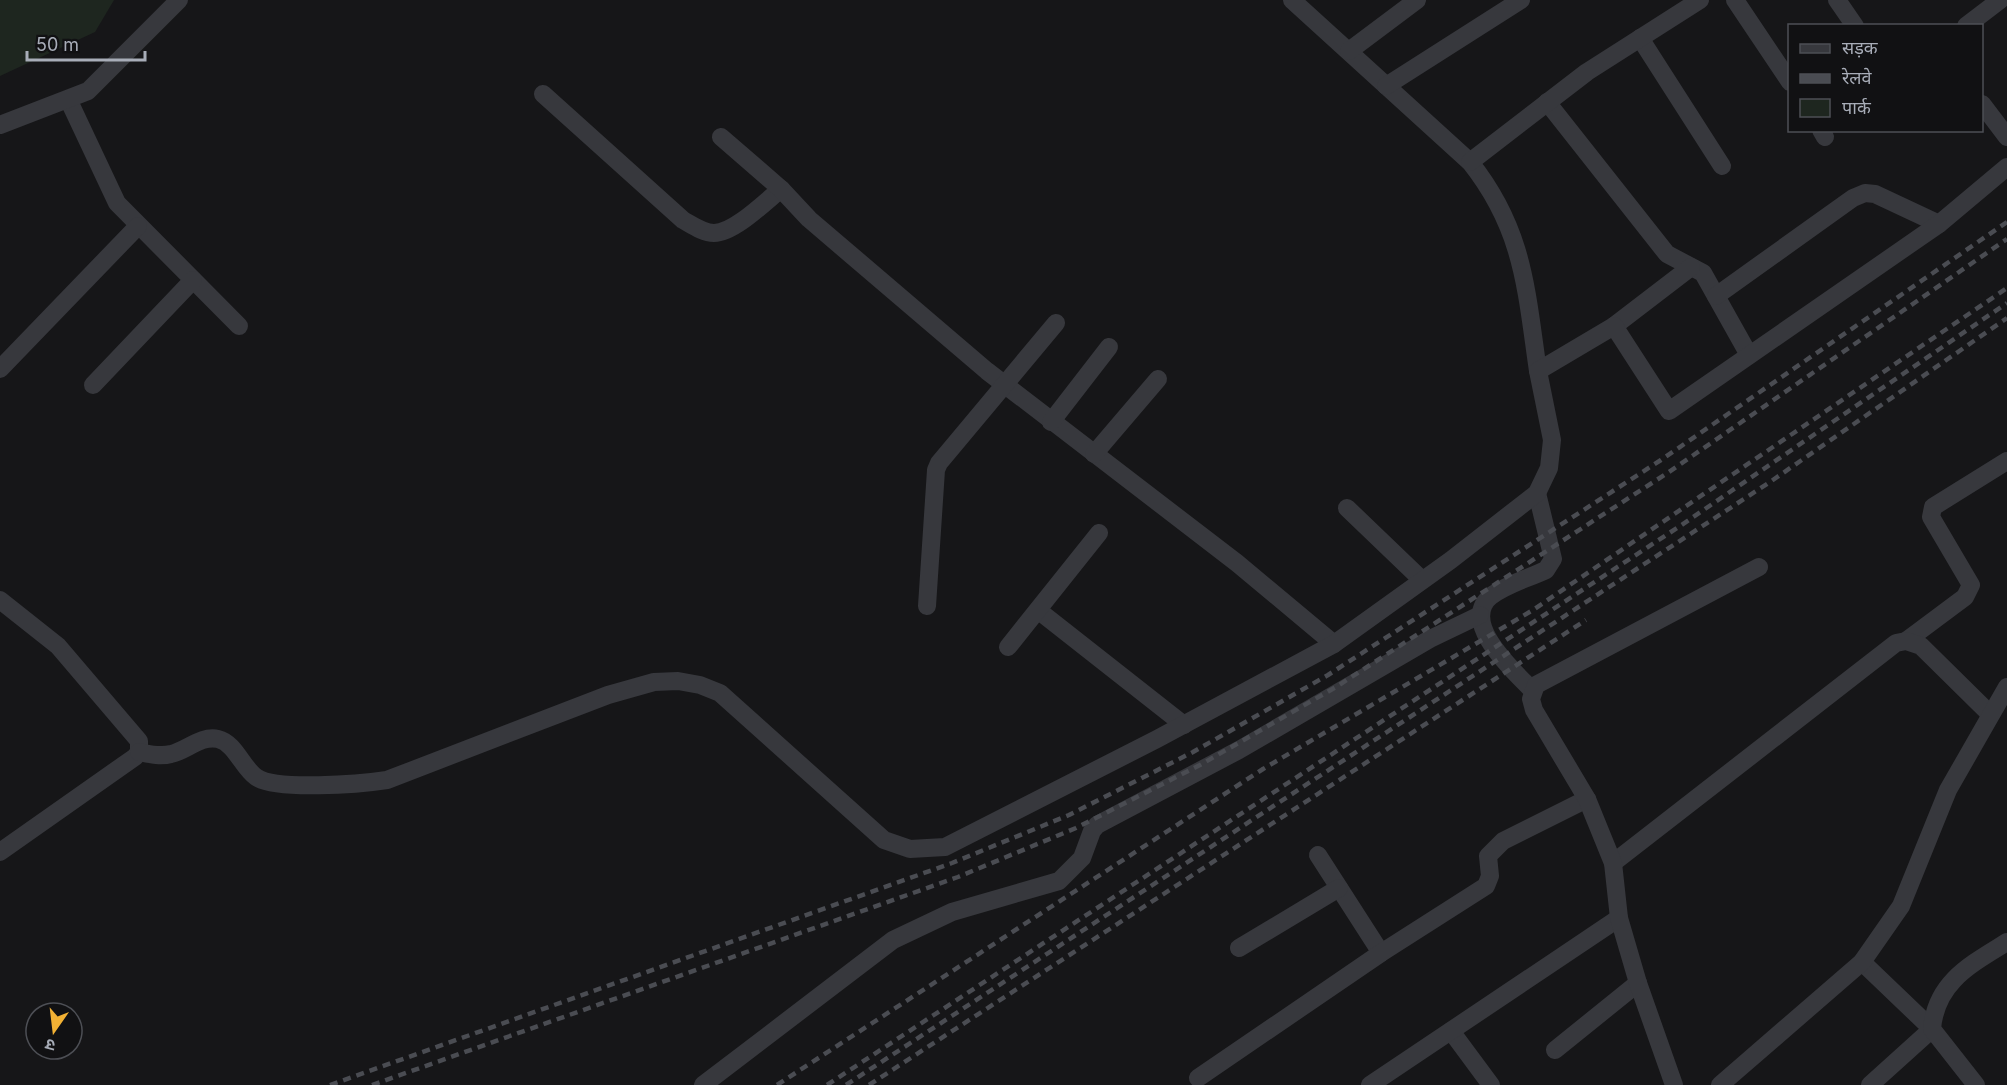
<svg xmlns="http://www.w3.org/2000/svg" width="2007" height="1085" font-family="Inter,'Noto Sans Devanagari',sans-serif">
  <style>
    .green { fill: #1e261f }
    .lines { fill: none; stroke-linecap: round; stroke-linejoin: round }
    .minor { stroke: #37383d; stroke-width: 18 }
    .rail { stroke: #4a4c52; stroke-width: 4.5; stroke-dasharray: 8 6; stroke-linecap: butt }
  </style>
  <rect width="100%" height="100%" fill="#161618"/>
  <polygon class="green" points="0,0 114,0 95,32 0,76"/>
  <g class="lines">
    <g class="minor">
      <path d="M 1292,0 L 1470,162 C 1524,230 1526,289 1538,371"/>
      <polyline points="1735,0 1790,82"/>
      <polyline points="1837,0 1855,26"/>
      <polyline points="1966,26 2000,0"/>
      <polyline points="1640,38 1722,166"/>
      <polyline points="1349,51 1417,0"/>
      <polyline points="1386,86 1521,0"/>
      <path d="M 543,94 L 683,220 C 692,225 703,233 714,233 C 734,233 765,202 781,189"/>
      <polyline points="69,101 117,203 239,326"/>
      <polyline points="1547,102 1667,254 1703,273 1749,355"/>
      <polyline points="1982,104 2007,137"/>
      <polyline points="0,125 88,91 179,0"/>
      <polyline points="1821,130 1825,137"/>
      <polyline points="721,137 781,189 809,219 987,371 1237,563 1334,644"/>
      <polyline points="1470,162 1587,72 1700,0"/>
      <polyline points="1716,296 1853,198 1865,193 1875,194 1939,224"/>
      <polyline points="1614,326 1691,267"/>
      <polyline points="0,369 138,226"/>
      <polyline points="93,385 193,280"/>
      <polyline points="1051,422 1109,347"/>
      <polyline points="1094,454 1158,379"/>
      <polyline points="1347,508 1422,580"/>
      <polyline points="0,600 58,646 139,741 139,752 135,757 0,852"/>
      <polyline points="927,606 936,470 939,463 1056,323"/>
      <polyline points="1039,611 1184,725"/>
      <polyline points="1906,641 1965,597 1971,585 1931,517 1933,507 2007,461"/>
      <polyline points="1008,647 1099,533"/>
      <path d="M 1533,691 C 1515,672 1458,622 1491,596 C 1507,584 1529,578 1546,570 L 1553,559 L 1537,493"/>
      <path d="M 139,752 C 149,754 160,757 171,754 C 186,751 201,735 218,739 C 235,743 242,767 256,777 C 275,791 361,784 387,780 L 608,695 L 654,682 L 678,681 L 700,685 L 720,693 L 884,840 L 910,849 L 945,847 L 1157,739 L 1334,644 L 1451,560 L 1537,493 L 1549,468 L 1552,440 L 1538,371 L 1614,326 L 1669,411 L 1939,224 L 2007,167"/>
      <polyline points="1318,855 1381,953"/>
      <polyline points="1613,863 1896,643 1906,641 1921,646 1990,714"/>
      <polyline points="1239,948 1339,888"/>
      <polyline points="1862,962 1932,1029 1870,1085"/>
      <polyline points="1451,1031 1491,1085"/>
      <polyline points="1555,1050 1638,983"/>
      <polyline points="1198,1078 1381,953 1486,886 1490,876 1488,856 1503,841 1587,799"/>
      <polyline points="703,1085 893,940 952,912 1059,881 1082,858 1092,831 1097,825 1239,750 1430,639 1480,615"/>
      <polyline points="1370,1085 1619,918"/>
      <polyline points="1674,1085 1638,983 1619,918 1613,863 1587,799 1534,710 1531,699 1536,685 1759,567"/>
      <polyline points="1720,1085 1862,962 1901,906 1948,790 2007,687"/>
      <path d="M 1976,1085 L 1932,1029 C 1936,982 1970,965 2007,942"/>
    </g>
    <g class="rail">
      <polyline points="330,1085 952,863 1069,815 1193,752 1328,675 1661,460 2007,222"/>
      <polyline points="372,1085 958,877 1076,828 1200,765 1336,687 1669,472 2007,239"/>
      <polyline points="777,1085 1263,769 1533,610 2007,288"/>
      <polyline points="827,1085 1680,526 2007,303"/>
      <polyline points="846,1085 1770,482 2007,318"/>
      <polyline points="869,1085 1586,620"/>
    </g>
  </g>
  <rect x="1788" y="24" width="195" height="108" fill="#111113" stroke="#4d4f55" stroke-width="1.5"/>
  <rect x="1800" y="44" width="30" height="9" fill="#37383d" stroke="#4d4f55" stroke-width="1.5"/>
  <text x="1842" y="54" font-size="18" fill="#a8adb8">सड़क</text>
  <rect x="1800" y="74" width="30" height="9" fill="#4a4c52" stroke="#4d4f55" stroke-width="1.5"/>
  <text x="1842" y="84" font-size="18" fill="#a8adb8">रेलवे</text>
  <rect x="1800" y="99" width="30" height="18" fill="#1e261f" stroke="#4d4f55" stroke-width="1.5"/>
  <text x="1842" y="114" font-size="18" fill="#a8adb8">पार्क</text>
  <g transform="translate(54 1031) rotate(194)"><circle r="28" fill="#111113" stroke="#4d4f55" stroke-width="1.5"/>
  <path d="M0-4.5L10 22L0 15L-10 22Z" fill="#f2b134"/>
  <text y="-9" font-size="16" font-weight="bold" text-anchor="middle" fill="#a8adb8">उ</text>
  </g>
  <path d="M27 51v9h118v-9" fill="none" stroke="#a8adb8" stroke-width="3"/>
  <text x="36" y="51" font-size="18" fill="#a8adb8" stroke="#111113" stroke-width="4.5" paint-order="stroke">50 m</text>
</svg>
